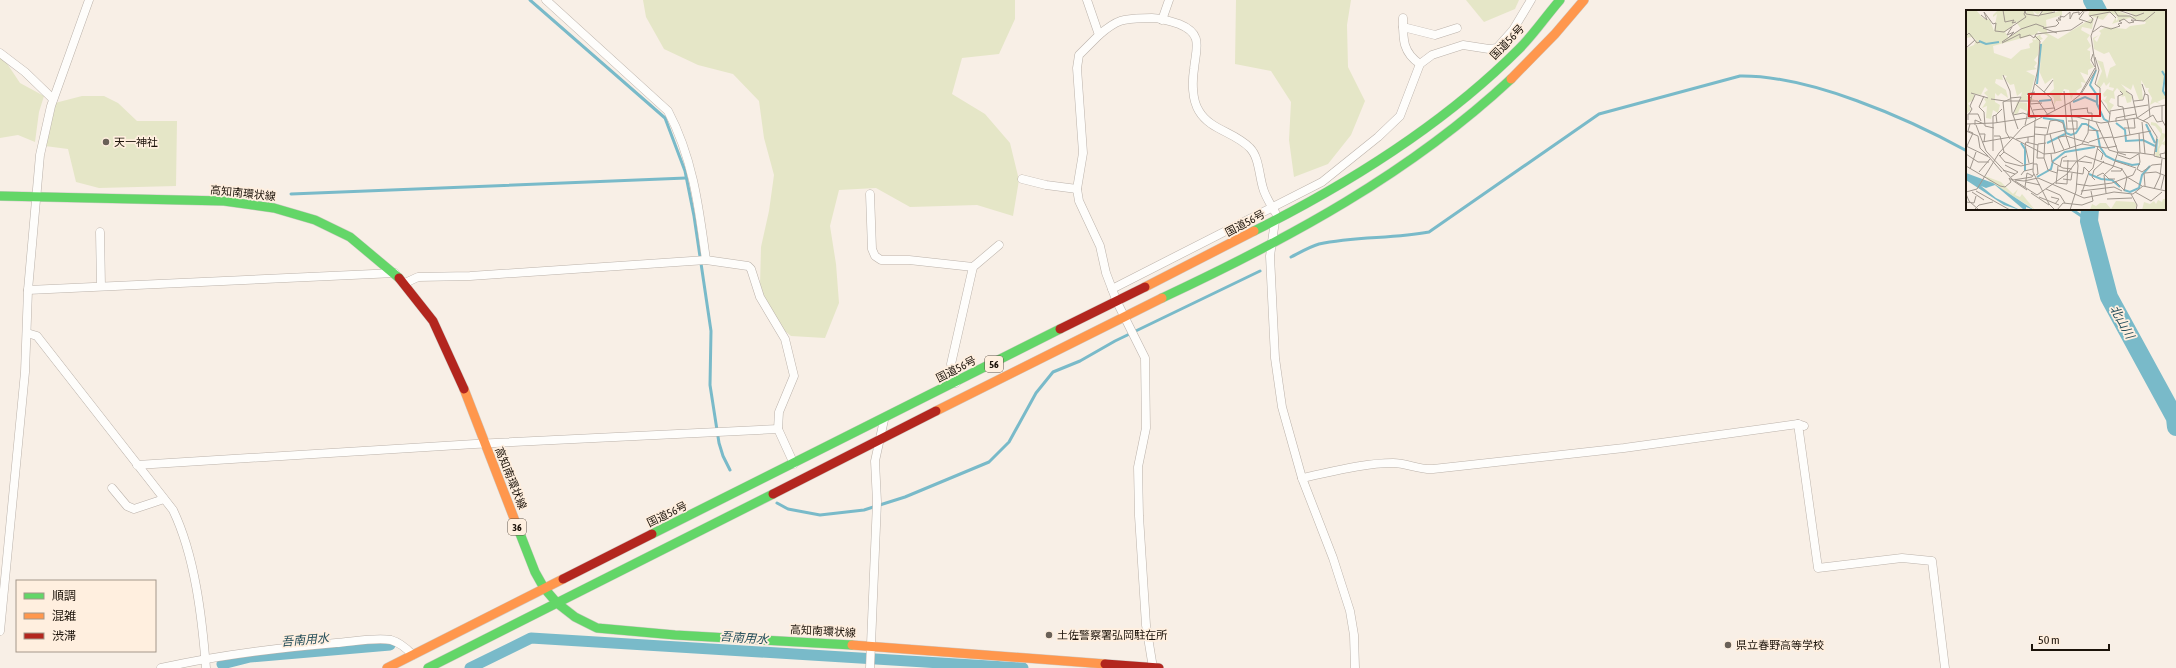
<svg xmlns="http://www.w3.org/2000/svg" width="2176" height="668" font-family="'Asap Condensed','Noto Sans JP',sans-serif">
  <style>
    .green { fill: #e5e6c7 }
    .lines { fill: none; stroke-linecap: round; stroke-linejoin: round }
    .stream { stroke: #79bac9; stroke-width: 3 }
    .canal { stroke: #79bac9; stroke-width: 11 }
    .river { stroke: #79bac9; stroke-width: 18 }
    .street-casing { stroke: #bbb2aa; stroke-width: 9 }
    .fast-casing { stroke: #cfcac5; stroke-width: 10 }
    .slow-casing { stroke: #cfcac5; stroke-width: 10 }
    .jam-casing { stroke: #cfcac5; stroke-width: 10 }
    .street { stroke: #fefdfb; stroke-width: 8 }
    .fast { stroke: #63d668; stroke-width: 9 }
    .slow { stroke: #ff974d; stroke-width: 9 }
    .jam { stroke: #b3261e; stroke-width: 9 }
    .poi-dot { fill: #696057; stroke: #ffefdf; stroke-width: 1.5 }
    .labels { text-anchor: middle; stroke-width: 3.5; stroke-linejoin: round; paint-order: stroke }
    .shield { fill: #ffefdf; stroke: #60554a; stroke-width: 1 }
    .shield-label { font-size: 10px; font-weight: bold; fill: #1c130a }
    .street-label { font-size: 11px; fill: #1c130a; stroke: #ffefdf }
    .poi-label { font-size: 11px; fill: #1c130a; stroke: #ffefdf; text-anchor: start }
    .water-label { font-size: 12px; font-style: italic; fill: #254f5b; stroke: #ffefdf }
    .inset-river { fill: none; stroke: #79bac9; stroke-width: 2 }
    .inset-road { fill: none; stroke: #a0978e; stroke-width: 1 }
    .view { fill: #d62828; fill-opacity: 0.15; stroke: #d62828; stroke-width: 2 }
    .inset-edge { fill: none; stroke: #1c130a; stroke-width: 2 }
  </style>
  <rect width="100%" height="100%" fill="#f8efe6"/>
  <g class="green">
    <polygon points="643,0 1015,0 1015,19 999,54 962,58 952,94 985,114 1010,143 1019,180 1013,216 977,205 910,207 876,188 839,190 830,226 836,264 839,303 825,338 791,336 771,320 760,285 761,247 769,211 774,175 764,138 759,101 733,74 698,65 664,49 646,17"/>
    <polygon points="1236,0 1351,0 1347,25 1348,67 1365,101 1351,135 1328,164 1294,177 1289,140 1291,102 1271,71 1235,64"/>
    <polygon points="1466,0 1519,0 1515,9 1484,22"/>
    <polygon points="0,53 20,83 44,96 39,112 35,142 18,135 0,138"/>
    <polygon points="82,96 104,96 118,103 137,121 177,121 176,186 99,188 76,182 68,149 45,146 55,103"/>
  </g>
  <g class="lines">
    <g class="stream">
      <polyline points="530,0 665,118 685,171 694,216 711,331 710,385 719,443 723,456 730,470"/>
      <polyline points="291,194 686,178"/>
      <polyline points="2071,209 2089,221"/>
      <path d="M 1291,257 C 1299,253 1309,247 1319,244 C 1355,236 1393,239 1429,232 L 1599,114 L 1740,76 C 1809,75 1907,118 1967,151"/>
      <polyline points="777,503 788,509 820,515 864,510 905,497 989,462 1009,442 1036,393 1053,372 1080,361 1115,341 1260,271"/>
    </g>
    <g class="canal">
      <polyline points="222,664 250,657 390,645"/>
      <polyline points="470,668 531,638 1023,668"/>
    </g>
    <g class="river">
      <polyline points="2092,0 2098,11"/>
      <polyline points="2090,209 2089,221 2109,297 2175,418 2176,427"/>
    </g>
    <defs>
      <g id="street">
        <path d="M 546,0 L 668,111 C 693,158 699,208 706,260"/>
        <polyline points="1087,0 1099,35 1079,55 1077,68 1083,153 1077,189 1079,201 1100,246 1106,273 1117,302 1145,358 1146,428 1138,467 1139,516 1146,625 1153,668"/>
        <path d="M 1403,18 C 1403,38 1402,52 1420,64"/>
        <polyline points="1162,20 1169,0"/>
        <polyline points="1403,27 1435,35 1457,28"/>
        <path d="M 1099,35 C 1120,17 1125,19 1152,18 C 1161,18 1170,21 1179,24 C 1204,34 1196,48 1194,69 C 1192,82 1192,100 1199,111 C 1210,130 1235,132 1250,148 C 1259,157 1259,175 1263,188 C 1265,196 1271,205 1275,212"/>
        <polyline points="0,53 25,72 53,99"/>
        <polyline points="1022,179 1046,185 1077,189"/>
        <polyline points="870,194 872,249 875,256 881,260 909,260 973,267 999,245"/>
        <polyline points="1275,221 1270,256 1275,358 1282,407 1302,478 1333,558 1350,611 1354,635 1355,668"/>
        <polyline points="100,232 101,286"/>
        <polyline points="405,283 418,277 470,276 706,260 748,266 751,269 760,297 785,339 794,376 779,412 778,429 794,464"/>
        <polyline points="1112,289 1322,182 1378,137 1400,116 1420,64 1432,55 1463,45 1489,49 1497,48 1513,30 1531,0"/>
        <polyline points="28,290 395,273"/>
        <path d="M 27,333 L 37,336 L 173,510 C 195,556 202,617 206,668"/>
        <polyline points="956,383 951,364 973,267"/>
        <polyline points="1798,424 1818,568 1902,558 1932,561 1945,668"/>
        <polyline points="137,465 475,444 778,429"/>
        <path d="M 1302,478 C 1331,472 1363,463 1393,463 C 1407,463 1419,470 1433,469 L 1624,448 L 1798,424 L 1804,426"/>
        <polyline points="112,488 127,506 134,509 164,499"/>
        <polyline points="0,631 25,372 28,290 40,155 51,106 89,0"/>
        <path d="M 161,668 C 219,655 277,648 336,643 C 351,642 376,637 391,640 C 399,642 407,649 413,655"/>
        <polyline points="870,668 877,502 875,461 884,420"/>
      </g>
      <g id="fast">
        <polyline points="0,196 224,201 274,208 315,220 350,237 399,278"/>
        <path d="M 1254,231 C 1350,183 1443,125 1519,49 C 1534,34 1546,16 1560,0"/>
        <path d="M 1162,298 C 1288,239 1409,174 1511,79"/>
        <polyline points="517,526 535,572 544,588 557,603 575,617 597,628 675,635 852,645"/>
        <polyline points="652,534 1060,329"/>
        <polyline points="428,668 773,494"/>
      </g>
      <g id="slow">
        <polyline points="1511,79 1555,34 1584,0"/>
        <polyline points="1145,287 1254,231"/>
        <polyline points="464,389 517,526"/>
        <polyline points="936,411 1162,298"/>
        <polyline points="852,645 1105,664"/>
        <polyline points="387,668 563,579"/>
      </g>
      <g id="jam">
        <polyline points="399,278 433,321 464,389"/>
        <polyline points="1060,329 1145,287"/>
        <polyline points="773,494 936,411"/>
        <polyline points="563,579 652,534"/>
        <polyline points="1105,664 1159,668"/>
      </g>
    </defs>
    <use href="#street" class="street-casing"/>
    <use href="#fast" class="fast-casing"/>
    <use href="#slow" class="slow-casing"/>
    <use href="#jam" class="jam-casing"/>
    <use href="#street" class="street"/>
    <use href="#fast" class="fast"/>
    <use href="#slow" class="slow"/>
    <use href="#jam" class="jam"/>
  </g>
  <g class="poi-dot">
    <circle cx="106" cy="142" r="4"/>
    <circle cx="1049" cy="635" r="4"/>
    <circle cx="1728" cy="645" r="4"/>
  </g>
  <g class="labels">
    <g class="shield">
      <rect x="985" y="356" width="18" height="16" rx="3"/>
      <rect x="508" y="519" width="18" height="16" rx="3"/>
    </g>
    <g class="shield-label">
      <text x="994" y="368">56</text>
      <text x="517" y="531">36</text>
    </g>
    <g class="street-label">
      <text transform="translate(1507 42) rotate(-46)" y="4">国道56号</text>
      <text transform="translate(243 193) rotate(6)" y="4">高知南環状線</text>
      <text transform="translate(1245 223) rotate(-28)" y="4">国道56号</text>
      <text transform="translate(956 369) rotate(-27)" y="4">国道56号</text>
      <text transform="translate(511 478) rotate(68)" y="4">高知南環状線</text>
      <text transform="translate(667 514) rotate(-26)" y="4">国道56号</text>
      <text transform="translate(823 631) rotate(3)" y="4">高知南環状線</text>
    </g>
    <g class="poi-label">
      <text x="114" y="146">天一神社</text>
      <text x="1057" y="639">土佐警察署弘岡駐在所</text>
      <text x="1736" y="649">県立春野高等学校</text>
    </g>
    <g class="water-label">
      <text transform="translate(2122 322) rotate(61)" y="4">北山川</text>
      <text transform="translate(744 638) rotate(4)" y="4">吾南用水</text>
      <text transform="translate(305 640) rotate(-5)" y="4">吾南用水</text>
    </g>
  </g>
  <g transform="translate(1966 10)">
    <rect width="200" height="200" fill="#f8efe6"/>
    <path d="M 0,0 L 10,0 L 17,8 L 24,10 L 28,21 L 31,4 L 27,7 L 27,5 L 32,0 L 59,0 L 60,3 L 61,0 L 76,0 L 72,5 L 67,1 L 69,6 L 74,5 L 77,0 L 86,0 L 87,3 L 96,0 L 96,5 L 80,10 L 81,23 L 92,29 L 128,7 L 126,19 L 116,17 L 115,20 L 124,25 L 121,29 L 125,36 L 121,40 L 124,41 L 124,52 L 128,57 L 122,60 L 122,65 L 114,62 L 120,73 L 115,72 L 116,77 L 110,81 L 113,84 L 108,83 L 105,90 L 103,80 L 98,79 L 94,87 L 96,91 L 90,91 L 88,95 L 88,88 L 83,83 L 88,79 L 87,68 L 79,74 L 74,63 L 75,34 L 82,26 L 72,21 L 71,24 L 27,36 L 28,43 L 45,49 L 55,40 L 64,38 L 63,34 L 67,32 L 66,29 L 70,30 L 69,27 L 76,24 L 74,26 L 77,29 L 74,30 L 72,45 L 68,50 L 71,53 L 68,57 L 71,59 L 60,61 L 69,66 L 65,82 L 60,85 L 69,90 L 54,90 L 56,82 L 51,86 L 48,74 L 44,75 L 39,69 L 41,66 L 36,65 L 37,70 L 30,69 L 29,73 L 40,80 L 42,88 L 35,83 L 32,86 L 29,83 L 29,92 L 34,95 L 32,103 L 27,100 L 25,109 L 20,108 L 21,96 L 16,98 L 20,92 L 18,89 L 22,87 L 18,83 L 22,80 L 19,77 L 15,85 L 8,84 L 8,90 L 2,93 L 5,100 L 0,104 L 0,38 L 8,35 L 10,30 L 6,27 L 0,28 ZM 50,12 L 55,19 L 43,28 L 39,22 ZM 124,0 L 150,0 L 167,7 L 165,3 L 155,0 L 200,0 L 200,63 L 196,76 L 200,88 L 191,92 L 197,95 L 189,92 L 184,95 L 186,88 L 182,81 L 183,78 L 180,78 L 175,70 L 177,90 L 173,90 L 167,74 L 165,80 L 155,74 L 166,87 L 165,92 L 161,93 L 159,86 L 155,87 L 157,84 L 151,78 L 148,82 L 149,89 L 145,88 L 143,92 L 148,95 L 143,102 L 142,101 L 141,94 L 136,89 L 139,90 L 141,86 L 138,87 L 137,84 L 141,79 L 147,81 L 148,78 L 143,77 L 144,72 L 140,76 L 138,72 L 134,78 L 130,76 L 136,61 L 131,50 L 137,52 L 141,69 L 144,58 L 150,55 L 143,42 L 138,44 L 128,39 L 127,28 L 133,25 L 128,29 L 131,32 L 135,23 L 133,21 L 140,17 L 160,19 L 164,16 L 179,14 L 180,12 L 163,8 L 146,14 L 150,7 L 150,11 L 152,9 L 150,5 L 143,3 L 137,10 L 122,5 ZM 51,92 L 61,93 L 62,102 L 54,98 L 52,103 L 48,105 ZM 185,112 L 190,113 L 196,119 L 196,123 L 200,124 L 196,133 L 200,130 L 200,136 L 196,134 L 193,139 L 194,146 L 191,148 L 189,144 L 193,135 L 191,126 L 193,131 L 195,124 L 189,116 L 185,115 ZM 19,166 L 35,172 L 47,184 L 52,179 L 49,185 L 54,187 L 56,184 L 69,200 L 23,171 ZM 197,189 L 200,189 L 199,200 L 176,200 L 178,192 L 184,194 L 188,191 L 190,194 L 192,190 L 196,192 ZM 150,191 L 168,192 L 171,195 L 168,200 L 124,200 L 126,194 L 130,196 L 134,193 L 140,193 L 145,199 Z" fill="#e5e6c7" fill-rule="evenodd"/>
    <path d="M 0,163 L 27,173 L 68,200 L 60,197 L 60,200 L 57,199 L 29,175 L 20,178 L 15,176 L 30,188 L 54,200 L 38,195 L 0,170 Z" fill="#79bac9"/>
    <path class="inset-river" d="M 13,31 L 20,34 L 33,32M 130,60 L 124,75 L 131,85 L 131,94 L 138,109 L 143,112M 196,61 L 199,66 L 197,81 L 200,86M 71,74 L 75,34M 73,91 L 85,90M 107,92 L 119,87 L 131,92M 77,108 L 97,111 L 100,123 L 105,125 L 110,123 L 116,114 L 120,114 L 131,121 L 134,137M 150,113 L 159,120 L 160,131 L 177,130 L 189,136M 180,114 L 189,133M 55,133 L 59,139 L 59,161M 81,133 L 99,124M 134,137 L 140,146 L 148,150 L 166,155 L 174,154M 190,142 L 191,129M 123,164 L 135,169 L 146,170 L 154,177M 71,167 L 85,159 L 87,151 L 99,142 L 129,137M 158,180 L 164,182 L 173,178 L 176,165 L 184,156"/>
    <path class="inset-road" d="M 37,0 L 39,12 L 48,10 L 46,13 L 50,12M 148,0 L 152,6 L 164,6 L 170,10M 152,0 L 170,6 L 178,3M 118,2 L 113,9 L 125,13 L 127,9 L 124,6M 15,5 L 21,10 L 18,2 L 27,14 L 30,13 L 29,21 L 38,22 L 60,7 L 58,4 L 59,1 L 60,4 L 73,6 L 77,0M 74,5 L 89,2M 123,6 L 144,2 L 150,8M 127,22 L 135,16 L 145,19 L 154,16 L 152,14 L 156,13 L 153,11 L 158,9 L 163,13 L 168,12 L 165,10 L 178,11 L 189,2M 91,23 L 77,18 L 90,16 L 93,13 L 90,10 L 95,10 L 92,8 L 95,8 L 94,6 L 98,7 L 104,2 L 104,9 L 107,3 L 113,2 L 113,5 L 117,1 L 127,0M 0,26 L 3,23 L 11,33 L 14,32M 43,27 L 48,22 L 41,25 L 46,17M 36,32 L 55,19 L 70,14 L 78,17M 36,33 L 54,24 L 54,28 L 64,25 L 68,28 L 70,24 L 105,20 L 117,12M 0,38 L 9,30M 127,44 L 125,50 L 129,57M 129,47 L 133,60 L 129,74 L 134,78 L 134,89 L 144,104 L 143,112M 37,65 L 44,81 L 46,102 L 52,119M 69,74 L 85,88 L 89,100M 98,81 L 101,119M 154,81 L 157,84 L 152,86 L 152,96 L 157,97 L 159,109M 160,81 L 166,85 L 171,108M 78,82 L 87,70M 5,83 L 22,88M 114,84 L 129,58M 179,84 L 182,85 L 184,107M 18,86 L 13,97 L 18,102 L 19,116 L 28,118M 44,88 L 55,87 L 47,104M 65,88 L 61,84 L 69,82M 25,89 L 39,91 L 72,91 L 82,105 L 111,107 L 135,113 L 171,108 L 187,97 L 200,95M 168,91 L 177,90 L 179,83 L 176,74M 64,94 L 76,93M 64,95 L 70,110M 196,96 L 196,110 L 200,117M 121,98 L 122,103 L 126,103 L 126,111M 67,100 L 88,98M 105,100 L 122,98M 3,104 L 6,99 L 4,96 L 9,85M 144,104 L 144,101 L 182,95M 47,105 L 57,103 L 63,105M 171,108 L 182,113 L 191,127 L 188,146 L 200,149M 2,110 L 2,104 L 12,104 L 15,111M 69,110 L 67,162 L 83,194 L 89,200M 161,110 L 164,125M 177,111 L 187,105 L 191,112 L 197,111M 130,112 L 143,140 L 160,145M 150,112 L 150,108 L 170,104M 176,112 L 179,144M 31,113 L 30,105 L 36,99M 0,114 L 28,113 L 76,106M 9,115 L 9,110 L 18,114M 10,115 L 20,141 L 47,170 L 66,167 L 68,164M 59,115 L 72,59 L 74,31 L 69,26M 69,117 L 81,118M 158,118 L 169,118 L 168,108M 100,119 L 111,119 L 111,111 L 102,111M 122,120 L 135,121M 0,121 L 12,126 L 14,138 L 22,146M 173,123 L 174,143M 13,124 L 19,124 L 18,132M 68,124 L 79,125 L 99,120M 81,124 L 84,111 L 90,110 L 97,113 L 100,126 L 123,133M 84,124 L 89,143M 28,126 L 34,126 L 38,142 L 34,146M 100,126 L 104,138M 147,128 L 185,121M 44,129 L 40,122 L 37,92 L 44,89M 50,129 L 62,127M 16,132 L 45,127 L 78,144 L 89,143 L 116,134 L 140,138 L 151,136M 62,132 L 62,127 L 69,126M 123,132 L 135,128 L 147,127M 116,134 L 122,123 L 123,109M 59,135 L 63,153M 59,135 L 60,132 L 72,135M 0,136 L 23,147 L 36,162M 1,136 L 7,123 L 2,121 L 4,114M 132,139 L 137,144 L 135,150M 98,140 L 92,127 L 100,126M 27,141 L 27,106 L 30,105M 38,142 L 57,154M 152,142 L 173,143M 0,144 L 12,152 L 23,152M 85,144 L 86,152 L 97,158 L 106,159M 173,144 L 174,152 L 171,159 L 176,162 L 186,155 L 196,154M 33,145 L 39,152 L 55,156 L 67,153M 152,145 L 164,149 L 174,143 L 188,145M 71,148 L 78,148 L 79,125M 71,148 L 72,134 L 80,133M 78,148 L 82,160 L 91,163M 195,148 L 194,144 L 199,143 L 200,137M 97,151 L 111,151M 112,151 L 126,153M 149,151 L 170,158M 67,154 L 71,154 L 72,164 L 70,165M 39,155 L 52,162 L 45,167M 0,156 L 34,176 L 39,177 L 45,172 L 43,168 L 61,180M 94,157 L 96,148 L 101,146M 4,159 L 10,142M 37,160 L 49,164M 92,160 L 117,164 L 118,157M 145,161 L 155,161 L 156,158M 13,162 L 24,149M 123,162 L 127,158 L 132,136M 178,163 L 179,176M 179,163 L 190,162 L 200,166M 55,165 L 58,161 L 67,159M 131,166 L 137,163 L 143,169 L 149,169M 97,169 L 105,170 L 106,163M 49,170 L 58,171 L 72,168 L 118,188 L 148,182 L 167,184 L 177,176 L 200,181M 129,170 L 126,167 L 128,160 L 138,151M 49,171 L 71,185 L 101,164 L 110,152 L 119,146 L 156,159 L 161,167 L 176,176M 149,171 L 158,180M 60,172 L 74,175M 90,173 L 101,174 L 102,150M 90,174 L 92,156M 110,174 L 124,176 L 146,173 L 167,165 L 170,159M 59,177 L 61,163 L 67,166M 80,179 L 94,185 L 99,193M 188,179 L 194,166 L 196,149M 195,179 L 198,166M 10,181 L 44,200M 115,181 L 148,177 L 156,181M 158,181 L 161,167M 0,182 L 11,179 L 33,143 L 57,117 L 105,92 L 115,84 L 130,60 L 125,26 L 132,6M 6,182 L 18,190M 169,182 L 185,191 L 196,182M 65,183 L 83,195M 140,183 L 138,165 L 147,157 L 152,142 L 142,112M 0,184 L 3,191 L 13,200M 165,184 L 171,195 L 170,200M 115,185 L 123,162 L 118,157M 73,187 L 93,195M 85,187 L 93,189 L 89,194M 141,189 L 166,188M 0,192 L 8,193 L 10,186M 8,200 L 13,195 L 27,192M 91,200 L 97,193 L 116,195 L 127,191 L 125,181M 104,200 L 110,181 L 112,156 L 104,93"/>
    <path class="view" d="M 63,84 L 134,84 L 134,106 L 63,106 Z"/>
    <rect width="200" height="200" class="inset-edge"/>
  </g>
  <rect x="16" y="580" width="140" height="72" fill="#ffefdf" stroke="#a4978a"/>
  <rect x="24" y="593" width="20" height="6" fill="#63d668" stroke="#a4978a"/>
  <text x="52" y="600" font-size="12" fill="#1c130a">順調</text>
  <rect x="24" y="613" width="20" height="6" fill="#ff974d" stroke="#a4978a"/>
  <text x="52" y="620" font-size="12" fill="#1c130a">混雑</text>
  <rect x="24" y="633" width="20" height="6" fill="#b3261e" stroke="#a4978a"/>
  <text x="52" y="640" font-size="12" fill="#1c130a">渋滞</text>
  <path d="M2032 644v6h77v-6" fill="none" stroke="#1c130a" stroke-width="2"/>
  <text x="2038" y="644" font-size="12" fill="#1c130a" stroke="#ffefdf" stroke-width="3" paint-order="stroke">50 m</text>
</svg>
